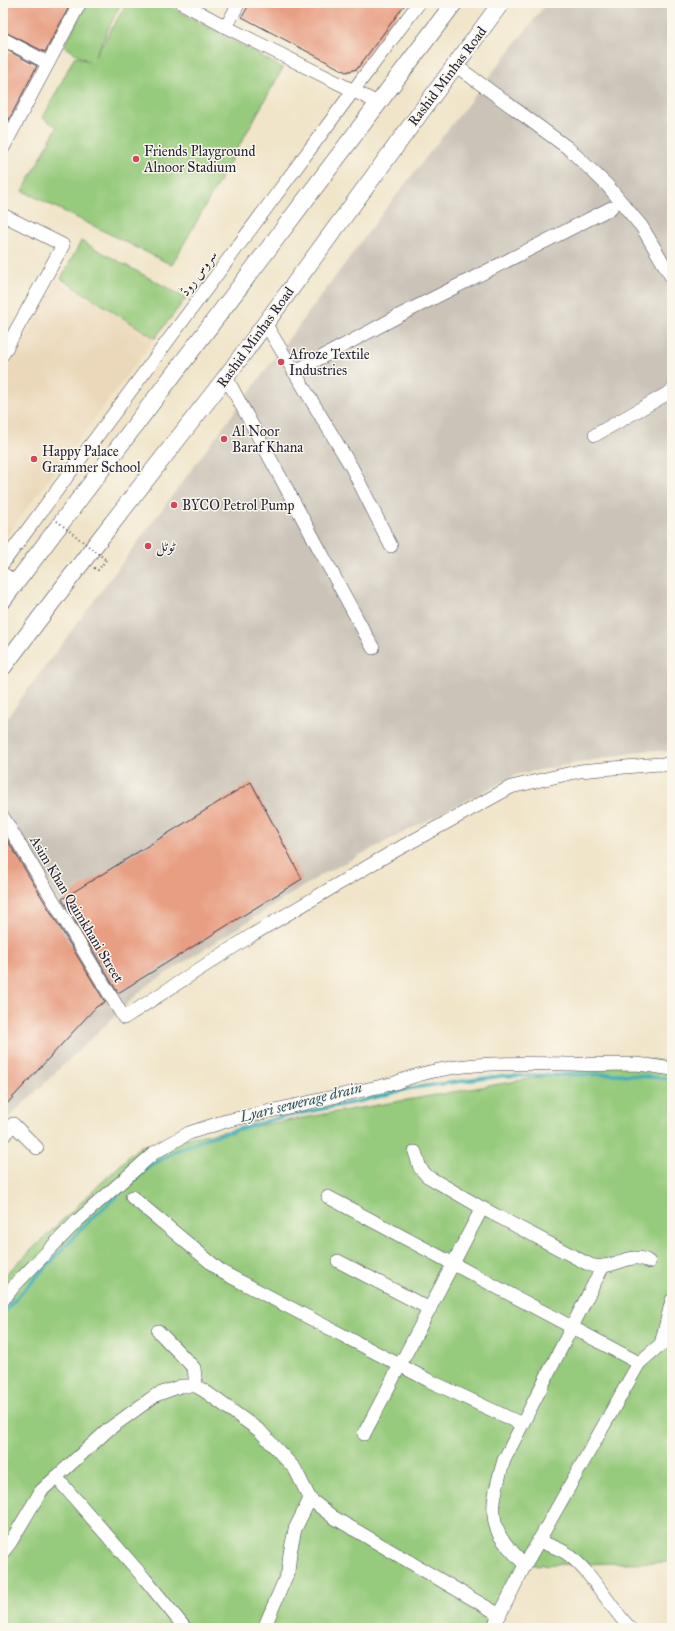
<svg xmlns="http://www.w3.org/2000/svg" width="675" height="1631" font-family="'IM FELL Great Primer',Amiri,serif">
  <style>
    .built { fill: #ebd8ba }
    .industrial { fill: #cbc3b8 }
    .green { fill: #96ca7b; stroke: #5c765b }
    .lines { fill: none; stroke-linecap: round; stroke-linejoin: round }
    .stream { stroke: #3fafb8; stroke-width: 3.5 }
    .building { fill: #e89e82 }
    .minor-casing { stroke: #413f50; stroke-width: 14 }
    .major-casing { stroke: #413f50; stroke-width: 18 }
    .path { stroke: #413f50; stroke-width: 2; stroke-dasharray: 1 3; stroke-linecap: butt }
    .minor { stroke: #fff; stroke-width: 13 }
    .major { stroke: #fff; stroke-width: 17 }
    .path-bridge { stroke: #413f50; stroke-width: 2; stroke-dasharray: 1 3; stroke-linecap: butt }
    .poi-dot { fill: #d1495b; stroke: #fbf7ec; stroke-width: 1.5 }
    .labels { text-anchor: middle; stroke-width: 3; stroke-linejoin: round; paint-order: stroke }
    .street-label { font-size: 14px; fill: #22223b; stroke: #fbf7ec }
    .poi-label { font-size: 14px; fill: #22223b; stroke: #fbf7ec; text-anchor: start }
    .water-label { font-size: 15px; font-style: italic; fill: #2e5a6d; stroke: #fbf7ec }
  </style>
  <rect width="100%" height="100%" fill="#fbf7ec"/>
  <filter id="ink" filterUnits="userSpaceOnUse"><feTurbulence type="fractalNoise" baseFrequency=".025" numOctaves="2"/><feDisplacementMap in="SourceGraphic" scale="8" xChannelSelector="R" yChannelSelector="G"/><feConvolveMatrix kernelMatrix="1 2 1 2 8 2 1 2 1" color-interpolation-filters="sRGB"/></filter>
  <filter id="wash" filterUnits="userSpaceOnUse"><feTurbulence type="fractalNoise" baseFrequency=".012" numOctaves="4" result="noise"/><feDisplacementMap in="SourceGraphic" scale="16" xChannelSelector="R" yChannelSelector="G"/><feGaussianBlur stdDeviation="0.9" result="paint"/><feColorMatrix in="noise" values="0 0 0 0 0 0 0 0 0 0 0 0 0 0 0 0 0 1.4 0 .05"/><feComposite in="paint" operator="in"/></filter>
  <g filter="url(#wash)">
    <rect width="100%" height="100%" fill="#f0e5c9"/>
    <polygon class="built" points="57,281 155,338 3,540 3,377"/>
    <polygon class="industrial" points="547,3 672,3 672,752 649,750 518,774 321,875 145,987 3,1123 3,723 384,211"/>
    <g class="green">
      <polygon points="87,3 121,3 95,56 127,3 164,3 283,68 172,265 23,191 57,127 43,118 75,56 89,62 64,46"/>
      <polygon points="81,241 186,298 155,338 61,279"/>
      <polygon points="644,1059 672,1062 672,1562 525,1565 490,1628 3,1628 3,1277 140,1146"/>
    </g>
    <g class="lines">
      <polyline class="stream" points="3,1315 11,1304 90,1220 150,1166 178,1150 207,1138 282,1117 361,1101 411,1088 501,1076 617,1074 672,1079"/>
    </g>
    <g id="blocks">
      <g class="building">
        <polygon points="5,3 71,3 45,52 3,31 3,7"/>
        <polygon points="250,3 406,3 357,69 346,72 242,17"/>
        <polygon points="3,48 37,66 3,131"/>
        <polygon points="251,782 302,879 118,993 62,899"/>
        <polygon points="3,833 105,1002 96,1007 3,1108"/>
      </g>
    </g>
  </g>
  <g filter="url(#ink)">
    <use href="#blocks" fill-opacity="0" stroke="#413f50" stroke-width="1"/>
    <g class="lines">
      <defs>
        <g id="minor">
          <polyline points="182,3 226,27 378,103"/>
          <polyline points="226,27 239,3"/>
          <polyline points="3,39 48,63"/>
          <polyline points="455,65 568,148 607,185 642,227 672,278"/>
          <polyline points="3,148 80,3"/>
          <polyline points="3,215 63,245 3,354"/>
          <polyline points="265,323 352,468 391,546"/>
          <polyline points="294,372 404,313 611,208"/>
          <polyline points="226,377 373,648"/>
          <polyline points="595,435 672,391"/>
          <polyline points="3,563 353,91 419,3"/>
          <polyline points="3,574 17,583"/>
          <polyline points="3,817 124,1018 252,935 389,854 511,787 580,771 659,764 672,765"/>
          <polyline points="3,1137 13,1124 37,1148"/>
          <path d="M 415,1152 L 420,1168 L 427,1176 L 482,1208 L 586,1263 C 589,1264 592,1266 595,1266 C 613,1269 634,1250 649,1262"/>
          <polyline points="132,1197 222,1272 428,1380 522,1424"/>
          <polyline points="328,1197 639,1363"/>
          <polyline points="338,1261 430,1309"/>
          <path d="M 3,1300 L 15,1285 L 77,1221 L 154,1153 L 189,1133 L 226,1121 L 395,1083 C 450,1060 513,1063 572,1064 C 593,1065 615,1064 636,1064 C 648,1065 660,1067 672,1069"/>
          <polyline points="158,1331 194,1368 196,1386"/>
          <polyline points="661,1344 672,1300"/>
          <polyline points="364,1434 482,1208"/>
          <polyline points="56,1477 145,1579 185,1628"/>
          <path d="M 538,1541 C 548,1545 561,1548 569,1555 C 594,1575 608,1605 630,1628"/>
          <polyline points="3,1552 10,1543 41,1491 109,1429 156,1395 181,1386 196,1386 206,1392 260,1431 295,1469 310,1499 333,1517 500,1615"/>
          <path d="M 525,1565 C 517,1556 506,1546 500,1536 C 487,1512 497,1484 504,1460 L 603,1266"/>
          <polyline points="264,1628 288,1572 290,1553 295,1529 310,1499"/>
          <polyline points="493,1628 525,1565 639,1363 661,1344 672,1342"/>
        </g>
        <g id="major">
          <polyline points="3,600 454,3"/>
          <polyline points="3,667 92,549 226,377 501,3"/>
        </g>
      </defs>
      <use href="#minor" class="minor-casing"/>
      <use href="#major" class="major-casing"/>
      <polyline class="path" points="94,568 98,570 106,560"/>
      <use href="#minor" class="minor"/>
      <use href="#major" class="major"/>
      <polyline class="path-bridge" points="57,521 106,560"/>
    </g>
  </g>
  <g class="poi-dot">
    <circle cx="136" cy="159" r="4"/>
    <circle cx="281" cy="362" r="4"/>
    <circle cx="224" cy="439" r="4"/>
    <circle cx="34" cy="459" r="4"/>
    <circle cx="174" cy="505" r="4"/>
    <circle cx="148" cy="546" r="4"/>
  </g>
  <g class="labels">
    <g class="street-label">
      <text transform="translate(447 76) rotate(-53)" y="5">Rashid Minhas Road</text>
      <text transform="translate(198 273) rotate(-54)" y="5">سروس روڈ</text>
      <text transform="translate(255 337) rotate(-54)" y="5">Rashid Minhas Road</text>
      <text transform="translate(77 909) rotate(59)" y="5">Asim Khan Qaimkhani Street</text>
    </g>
    <g class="poi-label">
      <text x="144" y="156">Friends Playground<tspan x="144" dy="16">Alnoor Stadium</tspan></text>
      <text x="289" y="359">Afroze Textile<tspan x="289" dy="16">Industries</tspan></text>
      <text x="232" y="436">Al Noor<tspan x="232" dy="16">Baraf Khana</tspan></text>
      <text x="42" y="456">Happy Palace<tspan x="42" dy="16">Grammer School</tspan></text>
      <text x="182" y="510">BYCO Petrol Pump</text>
      <text x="156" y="551">ٹوٹل</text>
    </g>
    <g class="water-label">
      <text transform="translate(301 1102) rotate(-14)" y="5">Lyari sewerage drain</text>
    </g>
  </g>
  <rect width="675" height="1631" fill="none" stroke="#fbf7ec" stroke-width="16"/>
</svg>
